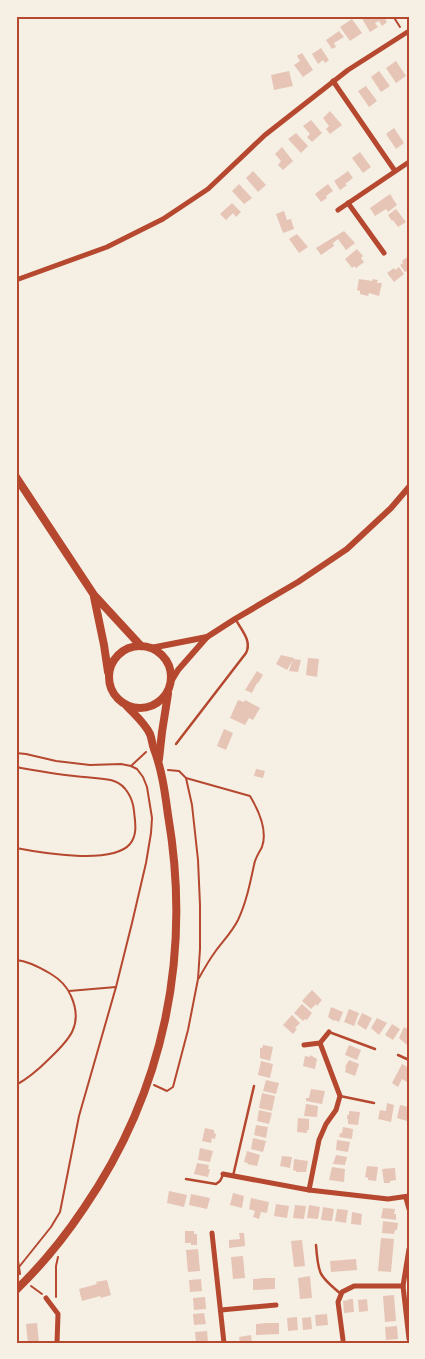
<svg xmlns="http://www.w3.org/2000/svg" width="425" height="1359" font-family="'Public Sans',sans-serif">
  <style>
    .building { fill: #e6c5b7 }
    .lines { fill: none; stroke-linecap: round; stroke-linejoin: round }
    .path { stroke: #b5482f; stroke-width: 2 }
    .service { stroke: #b5482f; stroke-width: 2.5 }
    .minor { stroke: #b5482f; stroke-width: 5 }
    .tertiary { stroke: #b5482f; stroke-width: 6 }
    .trunk { stroke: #b5482f; stroke-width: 8 }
    .neatline { fill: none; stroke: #b5482f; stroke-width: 2 }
  </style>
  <rect width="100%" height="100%" fill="#f6efe4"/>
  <g class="building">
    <polygon points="362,16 384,16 387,22 382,26 379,21 375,23 378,27 370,32 361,17"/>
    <polygon points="352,19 362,33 350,41 340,27"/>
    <polygon points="339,31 344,37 334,43 336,47 332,49 326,40"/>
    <polygon points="321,48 329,60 325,63 323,60 318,64 312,54"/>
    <polygon points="302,53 313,70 303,77 294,65 300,61 297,56"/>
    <polygon points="396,61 406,76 396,83 386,68"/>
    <polygon points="289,71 293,86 274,90 271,75"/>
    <polygon points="379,71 390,86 381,92 371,77"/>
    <polygon points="366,86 377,101 369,107 358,91"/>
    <polygon points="330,111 342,125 330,134 326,129 329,126 323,118"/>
    <polygon points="311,120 322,133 312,142 307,137 310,134 303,126"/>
    <polygon points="394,128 404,143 396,149 386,134"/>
    <polygon points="296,133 308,146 301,153 288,139"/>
    <polygon points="282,147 293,161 283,170 278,165 281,161 275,154"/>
    <polygon points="360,152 371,167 363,173 352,158"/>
    <polygon points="253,171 266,185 258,192 246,178"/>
    <polygon points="348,171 353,178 345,184 347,185 340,190 334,181"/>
    <polygon points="239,184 252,198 244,204 232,191"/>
    <polygon points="328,184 333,191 326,196 327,198 321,202 315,194"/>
    <polygon points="390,194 397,205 388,212 386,209 375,216 370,208"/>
    <polygon points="232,203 241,212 236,217 233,213 226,220 220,214"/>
    <polygon points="396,209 406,222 398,227 393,220 392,221 388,215"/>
    <polygon points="284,211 287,220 291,219 294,229 283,233 276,214"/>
    <polygon points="344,231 355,243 346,250 338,239 333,243 334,246 321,255 316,248"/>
    <polygon points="297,234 308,247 299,253 289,239"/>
    <polygon points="357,249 363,256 361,258 364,262 356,268 354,266 352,268 345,259"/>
    <polygon points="409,256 409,270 405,272 400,265 403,263 402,261"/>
    <polygon points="399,267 404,274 394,282 387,273 394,268 395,270"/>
    <polygon points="359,279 372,281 373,279 378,280 377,283 382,283 379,296 369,293 368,296 360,294 360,291 357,290"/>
    <polygon points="281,655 294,658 287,670 276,664"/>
    <polygon points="308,658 319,659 317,677 306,675"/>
    <polygon points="293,659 301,660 298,672 289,671"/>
    <polygon points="257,671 263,675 258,683 257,683 252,693 245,690"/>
    <polygon points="238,700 244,702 245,700 260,708 253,720 249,718 245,725 230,718"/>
    <polygon points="224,729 233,733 226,750 217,746"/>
    <polygon points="256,769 265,771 263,778 254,776"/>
    <polygon points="312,990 322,1000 317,1006 316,1004 311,1009 302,1001"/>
    <polygon points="302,1004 312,1013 307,1020 305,1019 303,1021 294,1013"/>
    <polygon points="331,1007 343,1012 339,1022 335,1020 334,1021 328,1017"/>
    <polygon points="349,1009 359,1013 354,1026 344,1022"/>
    <polygon points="362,1013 372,1018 366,1030 357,1024"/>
    <polygon points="292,1015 300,1023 295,1028 297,1029 293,1034 283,1025"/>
    <polygon points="377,1018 387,1023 379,1035 371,1028"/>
    <polygon points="392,1024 400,1029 393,1040 385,1035"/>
    <polygon points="404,1027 409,1030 409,1042 407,1045 399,1038"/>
    <polygon points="263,1045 273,1047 270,1061 260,1058 260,1048 262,1048"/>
    <polygon points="349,1045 361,1050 357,1060 345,1055"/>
    <polygon points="310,1055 317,1059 315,1069 303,1066 305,1056 310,1057"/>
    <polygon points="349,1060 359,1064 355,1076 345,1072 346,1068 345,1067"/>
    <polygon points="261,1061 273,1064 270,1078 258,1075"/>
    <polygon points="402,1064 409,1068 409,1078 407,1082 402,1079 398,1087 392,1083"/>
    <polygon points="266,1080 279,1083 276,1094 263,1091"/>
    <polygon points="311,1089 325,1091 322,1104 306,1101 306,1098 309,1098"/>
    <polygon points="262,1093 275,1096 272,1111 259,1108"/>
    <polygon points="387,1103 394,1105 391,1122 378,1119 380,1110 386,1111"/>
    <polygon points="306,1104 318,1106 317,1117 304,1116"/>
    <polygon points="400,1105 409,1107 407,1121 397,1118"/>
    <polygon points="259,1110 272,1113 269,1124 257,1121"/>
    <polygon points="349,1111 360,1112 358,1125 348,1124 348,1119 347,1119 347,1115 349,1115"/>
    <polygon points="298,1118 309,1119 309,1130 307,1130 307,1133 297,1132"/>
    <polygon points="256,1125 268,1127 266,1138 254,1135"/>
    <polygon points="343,1127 353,1129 352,1139 339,1137 340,1133 342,1133"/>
    <polygon points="205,1128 214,1130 214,1133 216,1134 215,1139 212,1138 211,1143 202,1141"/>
    <polygon points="253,1138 266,1141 263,1152 251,1149"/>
    <polygon points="337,1140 350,1142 348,1152 336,1150"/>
    <polygon points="200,1148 213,1151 210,1162 198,1160"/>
    <polygon points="247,1151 260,1155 257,1166 247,1164 248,1163 244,1162"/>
    <polygon points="336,1155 347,1157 345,1165 333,1164"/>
    <polygon points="282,1156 292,1157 290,1168 280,1166"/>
    <polygon points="294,1159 308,1161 306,1172 296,1172 296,1171 293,1170"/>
    <polygon points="197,1163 209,1165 208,1169 210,1169 208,1177 194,1174"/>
    <polygon points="367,1166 378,1167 376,1181 368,1180 368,1178 365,1177"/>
    <polygon points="332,1167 345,1169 344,1182 329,1180"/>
    <polygon points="395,1168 396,1180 390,1181 390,1183 384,1183 382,1169"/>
    <polygon points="169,1191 187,1195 184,1207 167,1203"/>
    <polygon points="233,1193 244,1196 242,1208 230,1205"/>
    <polygon points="191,1194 210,1198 207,1209 189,1205"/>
    <polygon points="251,1198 269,1202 267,1213 261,1212 259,1219 253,1217 255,1211 249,1209"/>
    <polygon points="276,1204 289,1206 287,1218 274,1216"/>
    <polygon points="295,1205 306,1206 304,1219 293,1218"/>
    <polygon points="309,1205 320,1207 318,1219 307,1218"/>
    <polygon points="323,1207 334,1209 332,1221 321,1220"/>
    <polygon points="383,1208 395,1209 394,1214 396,1214 396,1220 381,1218"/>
    <polygon points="337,1209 348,1210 346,1223 335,1221"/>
    <polygon points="352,1212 362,1214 361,1225 351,1224"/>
    <polygon points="383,1221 398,1223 397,1230 395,1230 394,1234 382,1233"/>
    <polygon points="185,1231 194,1231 194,1234 197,1234 197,1245 191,1245 191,1243 185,1243"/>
    <polygon points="239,1233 244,1233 245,1246 229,1248 229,1240 240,1239"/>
    <polygon points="381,1238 394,1239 391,1272 378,1271"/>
    <polygon points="302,1240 305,1266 294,1267 291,1241"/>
    <polygon points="198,1249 200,1271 188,1272 186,1250"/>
    <polygon points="243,1256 245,1278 233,1279 231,1257"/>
    <polygon points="356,1259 357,1270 331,1272 330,1261"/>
    <polygon points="310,1276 312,1298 300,1299 298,1278"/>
    <polygon points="264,1278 275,1278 275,1289 253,1290 253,1279"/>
    <polygon points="201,1279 202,1291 190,1292 189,1280"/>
    <polygon points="107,1280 111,1295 101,1298 100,1296 82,1301 79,1289 97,1284 96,1282"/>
    <polygon points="394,1295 396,1321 385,1322 383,1296"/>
    <polygon points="205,1297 206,1309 194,1310 193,1298"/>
    <polygon points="348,1299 353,1299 354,1312 344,1313 343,1301 349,1300"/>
    <polygon points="367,1299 368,1311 359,1312 358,1300"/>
    <polygon points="204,1313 206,1324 194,1325 193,1314"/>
    <polygon points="327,1314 328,1325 316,1326 315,1315"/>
    <polygon points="297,1317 298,1330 288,1331 287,1318"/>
    <polygon points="311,1317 312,1329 303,1330 302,1318"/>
    <polygon points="37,1323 39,1343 28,1343 26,1324"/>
    <polygon points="267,1323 279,1323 279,1334 256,1335 256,1324"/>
    <polygon points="397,1326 398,1339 386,1340 385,1327"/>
    <polygon points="207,1331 208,1342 196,1343 195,1332"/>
    <polygon points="251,1335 252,1343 240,1343 239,1337"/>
  </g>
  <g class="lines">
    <g class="path">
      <polyline points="393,16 400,27"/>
      <polyline points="16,753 26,754 56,761 90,765 121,764 131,766 137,769 143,777 147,787 152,818 151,833 146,863 132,923 116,987 79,1116 60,1212 51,1227 19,1267"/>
      <polyline points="131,766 146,752"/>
      <path d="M 16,767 C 39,771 61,775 84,777 C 92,778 106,778 114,781 C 126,785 133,799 134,811 C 135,822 138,834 130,844 C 112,865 42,853 16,848"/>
      <path d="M 186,778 L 250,796 C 259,811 268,830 262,847 C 259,853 255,858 254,865 C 250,884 246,903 238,920 C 232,932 223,941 215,952 C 209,960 204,969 199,978"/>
      <path d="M 16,960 C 28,961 41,968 51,974 C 61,980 67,986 71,996 C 84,1025 69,1040 49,1059 C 39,1069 29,1078 16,1085"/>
      <polyline points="69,991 116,987"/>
      <polyline points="154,1085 167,1091 173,1087 188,1030 198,979 200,949 200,905 198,860 192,805 186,778 179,771 168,770"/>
      <polyline points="16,1249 19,1267"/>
      <polyline points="16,1269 19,1267 20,1274"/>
      <polyline points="31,1286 42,1294"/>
      <polyline points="56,1297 56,1266 58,1257"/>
    </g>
    <g class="service">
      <path d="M 176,744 L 246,653 C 252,641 242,631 236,620"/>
      <polyline points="329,1032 375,1049"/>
      <polyline points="398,1055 409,1060"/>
      <polyline points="340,1096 374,1103"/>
      <polyline points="233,1176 254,1086"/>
      <polyline points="186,1179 216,1184 220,1181 223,1175"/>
      <path d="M 316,1245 C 318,1274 319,1276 341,1294"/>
    </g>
    <g class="minor">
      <polyline points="333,81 395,171"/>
      <polyline points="348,203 384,253"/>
      <polyline points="338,210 409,162"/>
      <polyline points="16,280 107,247 163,219 208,189 265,135 348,70 409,31"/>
      <polyline points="304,1045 320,1043 329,1032"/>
      <polyline points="223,1174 309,1190 388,1199 409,1196"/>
      <polyline points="309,1190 319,1140 326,1124 336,1110 340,1096 320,1043"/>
      <polyline points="406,1198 409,1209"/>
      <polyline points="212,1233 224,1343"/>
      <polyline points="409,1249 403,1286 409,1339"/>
      <polyline points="46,1298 58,1314 57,1343"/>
      <polyline points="221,1310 276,1305"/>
      <polyline points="343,1340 338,1302 342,1292 354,1286 403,1286"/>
    </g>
    <g class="tertiary">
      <polyline points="151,648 207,637"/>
      <polyline points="172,680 178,670 207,637 235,619 298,582 347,549 391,508 409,487"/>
    </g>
    <g class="trunk">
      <polyline points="16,477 94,595 141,646"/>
      <polyline points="94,597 104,645 108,672"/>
      <circle cx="140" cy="677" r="31"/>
      <polyline points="159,759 162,732 168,694"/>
      <path d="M 16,1290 C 42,1265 64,1238 84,1208 C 164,1091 192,955 168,815 C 165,793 162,770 154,749 C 152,744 152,739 150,734 C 145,723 134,714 126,705"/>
    </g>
  </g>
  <rect width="425" height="1359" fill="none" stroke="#f6efe4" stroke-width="35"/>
  <rect x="18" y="18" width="390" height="1324" class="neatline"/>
</svg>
